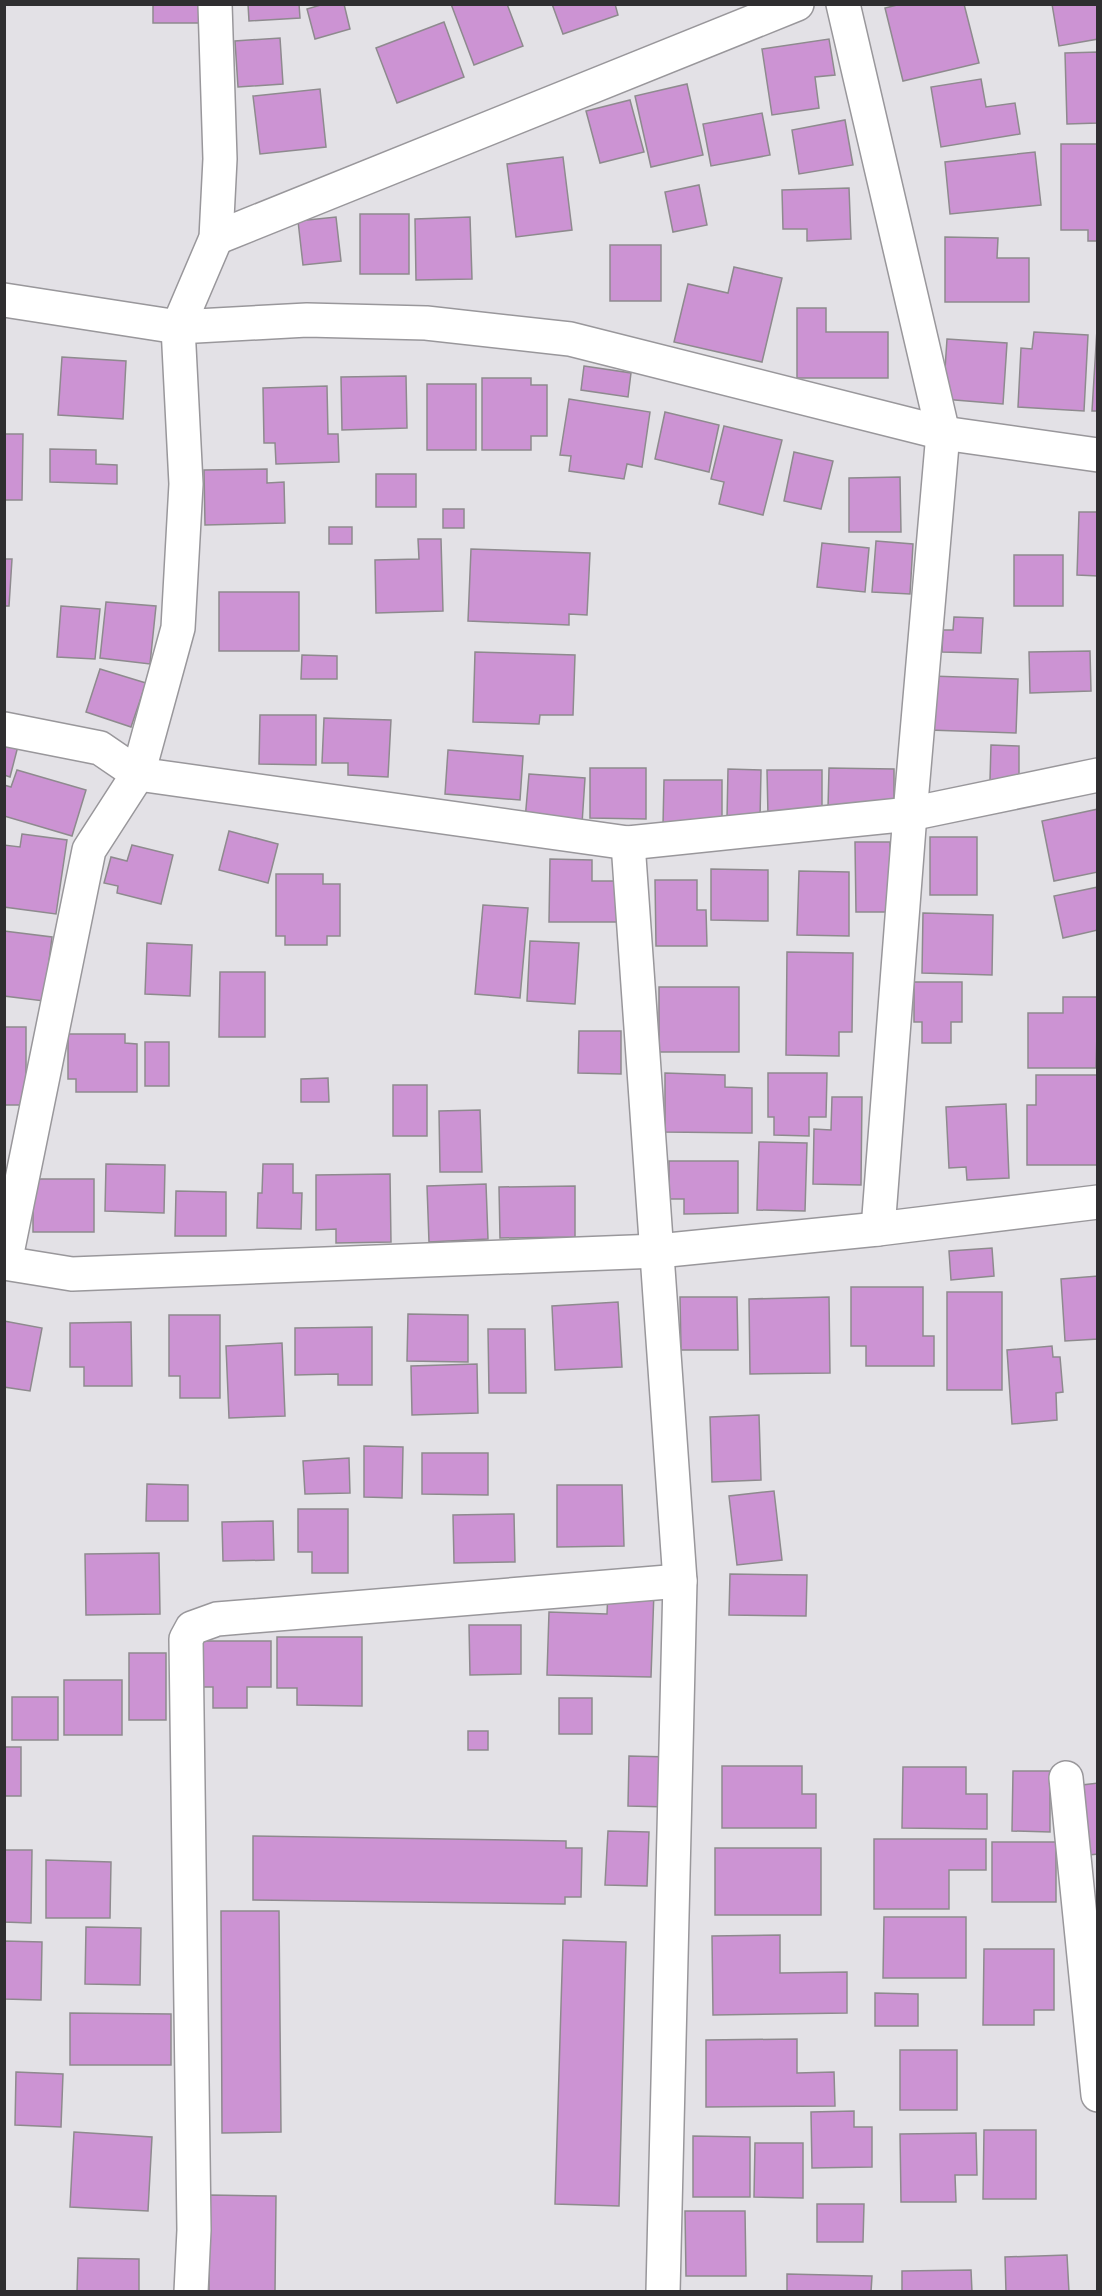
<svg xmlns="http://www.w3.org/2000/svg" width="1102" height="2296" font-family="'DejaVu Sans',sans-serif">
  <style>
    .building { fill: #cc93d3; stroke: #8e8a8e; stroke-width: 1.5 }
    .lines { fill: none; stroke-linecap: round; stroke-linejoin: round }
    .minor-casing { stroke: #99979b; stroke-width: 36 }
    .minor { stroke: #fff; stroke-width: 33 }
  </style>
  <rect width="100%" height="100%" fill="#e3e1e6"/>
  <g class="building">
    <rect x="153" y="4" width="49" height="19"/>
    <polygon points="248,4 299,4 300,18 249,21"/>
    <polygon points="324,4 344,4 350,29 315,39 307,9"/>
    <polygon points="451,4 507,4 523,46 474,65"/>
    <polygon points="552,4 615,4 618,15 563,34"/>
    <polygon points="901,4 964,4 979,63 903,81 885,8"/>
    <polygon points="1052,4 1098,4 1098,39 1059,46"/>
    <polygon points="444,22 464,77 397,103 376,48"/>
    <polygon points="280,38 283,84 238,87 235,41"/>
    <polygon points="829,39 835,75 815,77 819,108 772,115 762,49"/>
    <polygon points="1098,52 1098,123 1067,124 1065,53"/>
    <polygon points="981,79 986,107 1015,103 1020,134 941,147 931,87"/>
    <polygon points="687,84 703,155 651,167 635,96"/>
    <polygon points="320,89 326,147 260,154 253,96"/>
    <polygon points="630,100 644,152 600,163 586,111"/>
    <polygon points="762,113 770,155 711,166 703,124"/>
    <polygon points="845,120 853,165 799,174 792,130"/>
    <polygon points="1061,144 1098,144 1098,241 1088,241 1088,230 1061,230"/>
    <polygon points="1035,152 1041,205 950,214 945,162"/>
    <polygon points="563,157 572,230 516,237 507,164"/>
    <polygon points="699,185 707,225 673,232 665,192"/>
    <polygon points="849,188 851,239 807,241 807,229 783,229 782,190"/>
    <rect x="360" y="214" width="49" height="60"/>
    <polygon points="336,217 341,261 303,265 298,221"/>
    <polygon points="470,217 472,279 416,280 415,219"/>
    <polygon points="945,237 998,238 997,258 1029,258 1029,302 945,302"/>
    <rect x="610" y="245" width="51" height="56"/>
    <polygon points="734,267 782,278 762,362 674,342 688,284 728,293"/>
    <polygon points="797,308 826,308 826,332 888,332 888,378 797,378"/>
    <polygon points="1097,329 1098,329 1098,411 1092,411"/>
    <polygon points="1034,332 1088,335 1084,411 1018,407 1021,348 1032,349"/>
    <polygon points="947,339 1007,343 1003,404 943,399"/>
    <polygon points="62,357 126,361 123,419 58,415"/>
    <polygon points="584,366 631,373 628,397 581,390"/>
    <polygon points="406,376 407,428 342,430 341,377"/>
    <polygon points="482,378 531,378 531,385 547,385 547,436 531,436 531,450 482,450"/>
    <rect x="427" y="384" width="49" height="66"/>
    <polygon points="327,386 328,434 338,434 339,462 276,464 275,443 264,443 263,388"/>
    <polygon points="569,399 650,412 642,467 627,464 624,479 569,471 571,456 560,455"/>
    <polygon points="665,412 719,425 709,472 655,459"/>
    <polygon points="724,426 782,440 763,515 719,504 724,482 711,479"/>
    <polygon points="4,434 23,434 22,500 4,500"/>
    <polygon points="50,449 96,450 96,464 117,465 117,484 50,482"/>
    <polygon points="794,452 833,461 821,509 784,501"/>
    <polygon points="267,469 267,483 284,482 285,523 205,525 204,470"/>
    <rect x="376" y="474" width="40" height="33"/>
    <polygon points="900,477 901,532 849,532 849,478"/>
    <rect x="443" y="509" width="21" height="19"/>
    <polygon points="1079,512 1098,512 1098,576 1077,575"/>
    <rect x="329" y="527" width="23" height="17"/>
    <polygon points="418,539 441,539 443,611 376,613 375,560 419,559"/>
    <polygon points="876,541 913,544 910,594 872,592"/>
    <polygon points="822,543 869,548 865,592 817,587"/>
    <polygon points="471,549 590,553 587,615 569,614 569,625 468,621"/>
    <rect x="1014" y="555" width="49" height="51"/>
    <polygon points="4,559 12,559 9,606 4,606"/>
    <rect x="219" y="592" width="80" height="59"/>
    <polygon points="106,602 156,606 150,664 100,658"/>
    <polygon points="61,606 100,609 95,659 57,657"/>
    <polygon points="954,617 983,618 981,653 942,652 943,630 953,630"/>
    <polygon points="1090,651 1091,691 1030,693 1029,652"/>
    <polygon points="475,652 575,655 573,715 540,715 539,724 473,722"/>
    <polygon points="302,655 337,656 337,679 301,679"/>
    <polygon points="100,669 146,683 131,727 86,712"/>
    <polygon points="931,676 1018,679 1016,733 929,730"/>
    <polygon points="260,715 316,715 316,765 259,764"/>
    <polygon points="324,718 391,720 388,777 348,775 348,763 322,763"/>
    <polygon points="4,743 18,746 10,777 4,775"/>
    <polygon points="991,745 1019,746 1019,781 990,780"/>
    <polygon points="448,750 523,756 520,800 445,794"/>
    <polygon points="590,768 646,768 646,819 590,818"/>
    <polygon points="829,768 894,769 894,810 828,809"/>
    <polygon points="728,769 761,770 760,819 727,818"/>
    <polygon points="17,770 86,790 72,836 4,816 4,785 11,787"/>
    <polygon points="767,770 822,770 822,815 768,816"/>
    <polygon points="529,774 585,778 582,824 525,820"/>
    <polygon points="664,780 722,780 722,825 663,825"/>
    <polygon points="1098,809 1098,872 1054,881 1042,821"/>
    <polygon points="229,831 278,844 268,883 219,870"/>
    <polygon points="22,834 67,840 56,914 4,907 4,845 20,847"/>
    <rect x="930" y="837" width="47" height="58"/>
    <polygon points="855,842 890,842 891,912 856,912"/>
    <polygon points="132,845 173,855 161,904 117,893 118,886 104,883 111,857 127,861"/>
    <polygon points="550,859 592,860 592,881 619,881 618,922 549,922"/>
    <polygon points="711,869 768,870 768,921 711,920"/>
    <polygon points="799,871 849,872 849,936 797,935"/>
    <polygon points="276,874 323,874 323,884 340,884 340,936 327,936 327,945 285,945 285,936 276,936"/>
    <polygon points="655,880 697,880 697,910 706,910 707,946 656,946"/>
    <polygon points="1098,887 1098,930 1063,938 1054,896"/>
    <polygon points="483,905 528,908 520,998 475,994"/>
    <polygon points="923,913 993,915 992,975 922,973"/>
    <polygon points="4,931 52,937 44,1001 4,996"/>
    <polygon points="530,941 579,943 575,1004 527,1001"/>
    <polygon points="147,943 192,945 190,996 145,994"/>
    <polygon points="787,952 853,953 852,1032 839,1032 839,1056 786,1055"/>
    <polygon points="220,972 265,972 265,1037 219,1037"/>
    <polygon points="914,982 962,982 962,1022 951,1022 951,1043 922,1043 922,1022 914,1022"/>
    <rect x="659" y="987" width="80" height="65"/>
    <polygon points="1063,997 1098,997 1096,1068 1028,1068 1028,1013 1063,1013"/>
    <rect x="4" y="1027" width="22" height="78"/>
    <polygon points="579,1031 621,1031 621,1074 578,1073"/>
    <polygon points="68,1034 125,1034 125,1043 137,1044 137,1092 76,1092 76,1079 68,1079"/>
    <rect x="145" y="1042" width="24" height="44"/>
    <polygon points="665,1073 725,1075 725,1087 752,1088 752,1133 665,1132"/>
    <polygon points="768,1073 827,1073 826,1117 809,1117 809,1136 774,1135 774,1117 768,1117"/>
    <polygon points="1036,1075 1098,1075 1098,1165 1027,1165 1027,1105 1036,1105"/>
    <polygon points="328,1078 329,1102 301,1102 301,1079"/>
    <rect x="393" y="1085" width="34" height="51"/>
    <polygon points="832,1097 862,1097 861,1185 813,1184 814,1129 831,1130"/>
    <polygon points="1006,1104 1009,1178 967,1180 966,1167 949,1168 946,1107"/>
    <polygon points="480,1110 482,1172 440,1172 439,1111"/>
    <polygon points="759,1142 807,1143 805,1211 757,1210"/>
    <polygon points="669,1161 738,1161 738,1213 684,1214 684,1199 669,1199"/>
    <polygon points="106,1164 165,1165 164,1213 105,1211"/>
    <polygon points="263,1164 293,1164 293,1193 302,1193 301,1229 257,1228 258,1193 262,1193"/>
    <polygon points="390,1174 391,1242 336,1243 336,1229 316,1230 316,1175"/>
    <rect x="33" y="1179" width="61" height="53"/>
    <polygon points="486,1184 488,1239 429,1242 427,1186"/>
    <polygon points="575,1186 575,1237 500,1238 499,1187"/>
    <polygon points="176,1191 226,1192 226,1236 175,1236"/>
    <polygon points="992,1248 994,1276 951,1280 949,1251"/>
    <polygon points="1098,1276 1098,1339 1065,1341 1061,1279"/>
    <polygon points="851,1287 923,1287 923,1336 934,1336 934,1366 866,1366 866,1346 851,1346"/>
    <rect x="947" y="1292" width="55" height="98"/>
    <polygon points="680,1297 737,1297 738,1350 681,1350"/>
    <polygon points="829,1297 830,1373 750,1374 749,1299"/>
    <polygon points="618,1302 622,1367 555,1370 552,1306"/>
    <polygon points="408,1314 468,1315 468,1362 407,1361"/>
    <polygon points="169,1315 220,1315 220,1398 180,1398 180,1376 169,1376"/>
    <polygon points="4,1321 42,1328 30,1391 4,1387"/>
    <polygon points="131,1322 132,1386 84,1386 84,1367 70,1367 70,1323"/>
    <polygon points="372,1327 372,1385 338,1385 338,1374 295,1375 295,1328"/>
    <polygon points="488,1329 525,1329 526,1393 489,1393"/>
    <polygon points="282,1343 285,1416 229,1418 226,1346"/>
    <polygon points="1052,1346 1053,1357 1060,1357 1063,1392 1056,1393 1057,1420 1012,1424 1007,1350"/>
    <polygon points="477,1364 478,1413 412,1415 411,1366"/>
    <polygon points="759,1415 761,1480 712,1482 710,1417"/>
    <polygon points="364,1446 403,1447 402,1498 364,1497"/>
    <polygon points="422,1453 488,1453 488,1495 422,1494"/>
    <polygon points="349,1458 350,1493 305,1494 303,1461"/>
    <polygon points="147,1484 188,1485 188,1521 146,1521"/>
    <polygon points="557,1485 622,1485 624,1546 557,1547"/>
    <polygon points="774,1491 782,1560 737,1565 729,1496"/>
    <polygon points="298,1509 348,1509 348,1573 312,1573 312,1552 298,1552"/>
    <polygon points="514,1514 515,1562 454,1563 453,1515"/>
    <polygon points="273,1521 274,1560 223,1561 222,1522"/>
    <polygon points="159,1553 160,1614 86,1615 85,1554"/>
    <polygon points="730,1574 807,1575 806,1616 729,1615"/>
    <polygon points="608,1590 654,1591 651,1677 547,1675 549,1612 607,1614"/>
    <polygon points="469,1625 521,1625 521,1674 470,1675"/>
    <polygon points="277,1637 362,1637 362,1706 297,1705 297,1688 277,1688"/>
    <polygon points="202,1641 271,1641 271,1687 247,1687 247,1708 213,1708 213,1687 202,1687"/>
    <rect x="129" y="1653" width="37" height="67"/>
    <rect x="64" y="1680" width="58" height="55"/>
    <rect x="12" y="1697" width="46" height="43"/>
    <rect x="559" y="1698" width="33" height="36"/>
    <rect x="468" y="1731" width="20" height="19"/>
    <rect x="4" y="1747" width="17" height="49"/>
    <polygon points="629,1756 671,1757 669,1807 628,1806"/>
    <polygon points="722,1766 802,1766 802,1794 816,1794 816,1828 722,1828"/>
    <polygon points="903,1767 966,1767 966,1794 987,1794 987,1829 902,1828"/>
    <polygon points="1013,1771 1050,1771 1050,1832 1012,1831"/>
    <polygon points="1098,1783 1098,1854 1089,1855 1082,1785"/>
    <polygon points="608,1831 649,1832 647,1886 605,1885"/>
    <polygon points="253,1836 566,1841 566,1848 582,1848 581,1897 565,1897 565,1904 253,1900"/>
    <polygon points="874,1839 986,1839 986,1870 949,1870 949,1909 874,1909"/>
    <rect x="992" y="1842" width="64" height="60"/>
    <rect x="715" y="1848" width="106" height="67"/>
    <polygon points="4,1850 32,1850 31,1923 4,1922"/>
    <polygon points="46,1860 111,1862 110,1918 46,1918"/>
    <polygon points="221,1911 279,1911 281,2132 222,2133"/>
    <polygon points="884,1917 966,1917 966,1978 883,1978"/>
    <polygon points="86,1927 141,1928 140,1985 85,1984"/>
    <polygon points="780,1935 780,1973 847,1972 847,2013 713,2015 712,1936"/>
    <polygon points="563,1940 626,1942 619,2206 555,2204"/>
    <polygon points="4,1941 42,1942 41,2000 4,1999"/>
    <polygon points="984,1949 1054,1949 1054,2010 1034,2010 1034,2025 983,2025"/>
    <polygon points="875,1993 918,1994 918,2026 875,2026"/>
    <polygon points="70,2013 171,2014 171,2065 70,2065"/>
    <polygon points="797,2039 797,2073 834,2072 835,2106 706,2107 706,2040"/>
    <rect x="900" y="2050" width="57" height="60"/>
    <polygon points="16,2072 63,2074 61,2127 15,2125"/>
    <polygon points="854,2111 854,2127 872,2127 872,2167 812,2168 811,2112"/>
    <polygon points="984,2130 1036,2130 1036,2199 983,2199"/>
    <polygon points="74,2132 152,2137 148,2211 70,2207"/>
    <polygon points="976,2133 977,2175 955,2175 956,2202 901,2202 900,2134"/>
    <polygon points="693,2136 750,2137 750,2197 693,2197"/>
    <polygon points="755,2143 803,2143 803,2198 754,2197"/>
    <polygon points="209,2195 276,2196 275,2292 209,2292"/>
    <polygon points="817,2204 864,2204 863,2242 817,2242"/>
    <polygon points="685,2211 745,2211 746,2276 686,2276"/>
    <polygon points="1067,2255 1069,2292 1006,2292 1005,2257"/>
    <polygon points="78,2258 139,2259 139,2292 77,2292"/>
    <polygon points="971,2270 972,2292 902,2292 902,2271"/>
    <polygon points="787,2274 872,2276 871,2292 787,2292"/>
  </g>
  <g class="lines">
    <defs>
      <g id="minor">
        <polyline points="843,4 943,433 910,814 878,1229"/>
        <polyline points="216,238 797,4"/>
        <polyline points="4,300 178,327 307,320 426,323 570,339 943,433 1098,455"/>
        <polyline points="4,729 100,748 138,774 628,843 910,814 1098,775"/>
        <polyline points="628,843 680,1581 663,2292"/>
        <polyline points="4,1263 72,1274 658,1251 878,1229 1098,1202"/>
        <polyline points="5,1263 89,850 138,774 178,628 186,484 178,327 216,238 220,159 215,4"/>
        <polyline points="1066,1778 1098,2095"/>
        <polyline points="191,2292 194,2230 186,1639 192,1628 217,1619 680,1581"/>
      </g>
    </defs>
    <use href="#minor" class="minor-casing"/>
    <use href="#minor" class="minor"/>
  </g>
  <rect width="1102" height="2296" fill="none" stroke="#2f2e30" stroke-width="12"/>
</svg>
